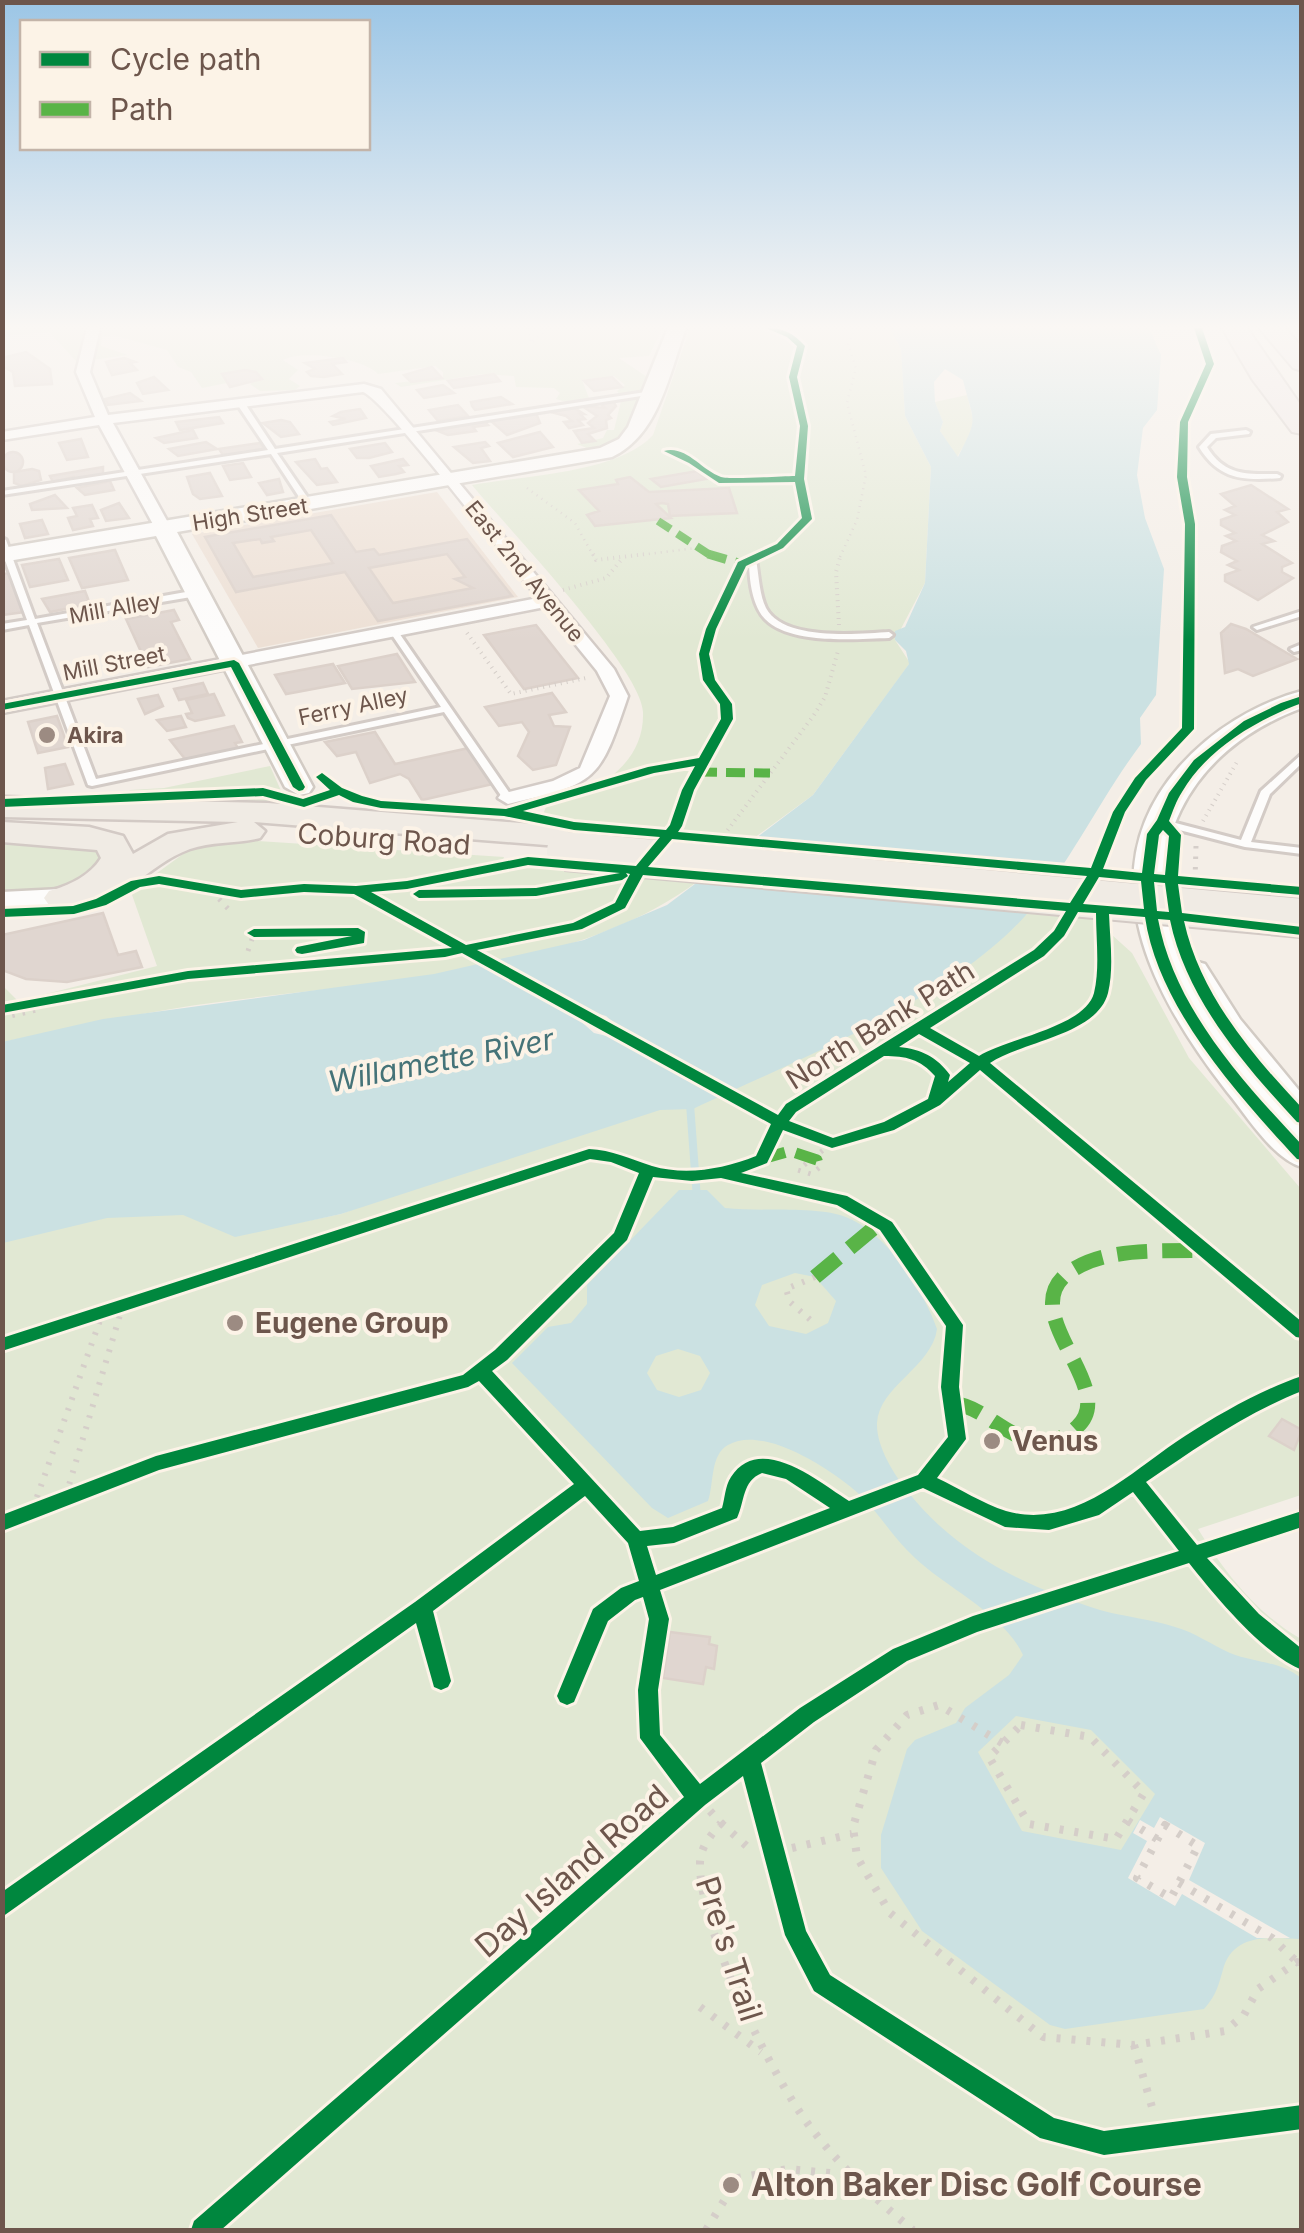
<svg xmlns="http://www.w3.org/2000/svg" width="1304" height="2233" font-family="Inter,sans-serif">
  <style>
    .residential { fill: #ede0d5 }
    .green { fill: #e1e8d3 }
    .water { fill: #cbe1e2; fill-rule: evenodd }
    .pier { fill: #f4eee7 }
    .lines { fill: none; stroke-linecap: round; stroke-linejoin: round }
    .stream { stroke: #cbe1e2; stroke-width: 8 }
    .building { fill: #e0d6d0; stroke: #dcd1ca; stroke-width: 2.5; fill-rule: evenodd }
    .lane-casing { stroke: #d3cbc6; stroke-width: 6 }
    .street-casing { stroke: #d3cbc6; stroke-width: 5 }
    .secondary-casing { stroke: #d2cbc4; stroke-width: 5 }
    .primary-casing { stroke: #d3cac5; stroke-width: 5 }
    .highway-casing { stroke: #d3cac5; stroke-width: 4 }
    .path-far4 { stroke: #d5cec9; stroke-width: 2.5; stroke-dasharray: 1 5; stroke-linecap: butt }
    .path-far3 { stroke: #d5cec9; stroke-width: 4; stroke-dasharray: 1 5; stroke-linecap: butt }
    .path-far2 { stroke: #d5cec9; stroke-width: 5; stroke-dasharray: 2.5 8; stroke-linecap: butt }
    .path-far1 { stroke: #d5cec9; stroke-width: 6; stroke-dasharray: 2.5 9; stroke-linecap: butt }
    .path { stroke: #d5cec9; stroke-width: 8; stroke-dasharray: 4 11; stroke-linecap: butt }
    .lane { fill: #fdfcfb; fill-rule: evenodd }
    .street { fill: #fdfcfb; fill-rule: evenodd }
    .secondary { fill: #fdfcfb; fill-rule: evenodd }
    .primary { fill: #f0ebe4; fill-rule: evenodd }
    .highway { fill: #efe6e4; fill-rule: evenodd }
    .primary-bridge-casing { stroke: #d3cac5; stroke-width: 42; stroke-linecap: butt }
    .primary-bridge { stroke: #f0ebe4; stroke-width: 38 }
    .quiet-far3 { stroke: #59b447; stroke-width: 8; stroke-dasharray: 15 8; stroke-linecap: butt }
    .quiet-far2 { stroke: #59b447; stroke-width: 9; stroke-dasharray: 19 9; stroke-linecap: butt }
    .quiet-far1 { stroke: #59b447; stroke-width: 11; stroke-dasharray: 24 11; stroke-linecap: butt }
    .quiet { stroke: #59b447; stroke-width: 15; stroke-dasharray: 30 15; stroke-linecap: butt }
    .cycleway-casing { stroke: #fcf3e7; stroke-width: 6 }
    .cycleway { fill: #00873e; fill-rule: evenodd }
    .poi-dot { fill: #9c8b82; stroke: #fcf3e7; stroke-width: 4 }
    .labels { text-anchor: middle; stroke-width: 8; stroke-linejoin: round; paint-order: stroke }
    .far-street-label { font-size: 22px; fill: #6d564c; stroke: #fcf3e7 }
    .far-poi-label { font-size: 22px; font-weight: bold; fill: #6d564c; stroke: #fcf3e7; text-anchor: start }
    .street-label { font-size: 28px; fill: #6d564c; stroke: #fcf3e7 }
    .poi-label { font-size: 28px; font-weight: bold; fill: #6d564c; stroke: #fcf3e7; text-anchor: start }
    .water-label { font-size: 30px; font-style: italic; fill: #457378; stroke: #fcf3e7 }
    .near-street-label { font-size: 32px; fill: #6d564c; stroke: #fcf3e7 }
    .near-poi-label { font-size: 32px; font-weight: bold; fill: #6d564c; stroke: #fcf3e7; text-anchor: start }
  </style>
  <rect width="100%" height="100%" fill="#f4eee7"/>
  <polygon class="residential" points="437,492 518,597 258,648 192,534"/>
  <g class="green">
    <path d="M 2,328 L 679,328 L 661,331 L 649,356 L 619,358 L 650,379 L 620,439 L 589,449 L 577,444 L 603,438 L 607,430 L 614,430 L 622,397 L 617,391 L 625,385 L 614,376 L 582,380 L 589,398 L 569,403 L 556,399 L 560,393 L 554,388 L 516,387 L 514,376 L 482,374 L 401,387 L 395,383 L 443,378 L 443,372 L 435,366 L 378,374 C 364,358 301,349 283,360 L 298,370 L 289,379 L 300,386 L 295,390 L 260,391 L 250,384 L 257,380 L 234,374 L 227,383 L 202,388 L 191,372 L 178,367 L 167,350 L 113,335 L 102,337 L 101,346 L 128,355 L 77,362 L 49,332 L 3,336 Z"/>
    <path d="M 690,328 L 889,328 L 901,349 L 905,416 L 931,467 L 925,583 L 895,640 L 910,663 L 813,795 L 754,838 L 542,817 L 546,807 C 591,795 645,767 643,712 C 642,669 505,525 472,485 C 522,476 619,473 653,435 Z"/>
    <polygon points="967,395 975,427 957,457 940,431 943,422 935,402"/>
    <polygon points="270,766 282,793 268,804 124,803 130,790 164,788"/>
    <path d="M 244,840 L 504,857 L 502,864 L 515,866 L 698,881 C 575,974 369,982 219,1002 C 146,1011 74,1028 3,1042 L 2,985 L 18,1001 L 157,966 L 131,892 L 194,846 Z"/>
    <polygon points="64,841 94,845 105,859 74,887 3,892 2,843"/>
    <path d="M 1031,909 L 1091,916 L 1132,953 L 1189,1058 L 1301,1189 L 1301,1495 L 1198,1529 C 1225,1573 1256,1613 1301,1639 L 1301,2230 L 3,2230 L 2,1234 L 108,1208 L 292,1224 L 341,1214 L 903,1005 L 963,968 Z"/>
  </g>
  <g class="water">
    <path d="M 889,328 L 1149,328 L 1161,355 L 1157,410 L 1143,428 L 1137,475 L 1145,518 L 1164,569 L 1156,695 L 1140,718 L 1141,744 C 1102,796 1072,859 1031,909 C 960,996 794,1061 693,1109 L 660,1110 L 341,1214 L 235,1237 L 183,1215 L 107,1218 L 3,1243 L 2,1042 L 103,1019 L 434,974 L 584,940 L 667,905 L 813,795 L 909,664 L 906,651 L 895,640 L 895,631 L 905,627 L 925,583 L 931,467 L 905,416 L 901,349 ZM 945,369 L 963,380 C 974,425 979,415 958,457 L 940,431 L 943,422 L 935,402 L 934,382 Z"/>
    <path d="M 679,1190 L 707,1190 L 725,1208 C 759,1212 813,1206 843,1216 C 885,1230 923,1289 937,1329 C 932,1367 879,1386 877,1423 C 876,1446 894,1475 908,1492 C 957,1554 1026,1587 1100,1610 C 1125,1617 1151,1619 1175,1627 C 1194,1632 1212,1645 1230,1653 C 1255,1663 1280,1661 1301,1678 L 1301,1939 C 1273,1938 1236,1932 1224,1966 C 1219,1983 1217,1995 1204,2009 L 1065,2029 L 1050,2025 L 922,1931 L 881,1868 L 881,1835 L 907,1749 L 915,1740 L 956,1723 L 965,1708 L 1009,1675 L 1023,1655 C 1004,1614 948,1589 915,1558 C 894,1539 879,1513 859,1494 C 832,1470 763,1424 728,1445 C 710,1455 714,1483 708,1501 L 668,1518 L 652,1508 L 512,1363 L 548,1327 L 571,1323 L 587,1304 L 587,1285 ZM 795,1273 L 815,1277 L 836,1301 L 828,1323 L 806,1334 L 769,1326 L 755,1305 L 762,1285 ZM 678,1349 L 700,1356 L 710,1373 L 701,1390 L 679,1397 L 657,1390 L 647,1373 L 656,1356 ZM 1016,1716 L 1091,1730 L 1155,1794 L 1121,1850 L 1022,1831 L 978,1752 Z"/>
  </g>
  <g class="pier">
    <polygon points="744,840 1063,868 1038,906 696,876"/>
    <polygon points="488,957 589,1011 606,1016 621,1029 739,1093 726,1099 611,1037 594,1033 577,1018 471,960"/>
    <polygon points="1160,1817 1205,1843 1189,1880 1290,1938 1257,1938 1182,1894 1175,1906 1128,1878 1147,1841 1133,1833 1140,1820 1154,1828"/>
  </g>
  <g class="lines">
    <polyline class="stream" points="690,1104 697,1199"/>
  </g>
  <g class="building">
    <polygon points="26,352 50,369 52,384 15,386 13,372 2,366 2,358"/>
    <polygon points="124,358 135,362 130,363 137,370 112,375 106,362"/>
    <polygon points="343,358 346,362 332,364 342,374 324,377 311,376 307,372 315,369 305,363"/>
    <polygon points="432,367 442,378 411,382 404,375"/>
    <polygon points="245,370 256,372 262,379 230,387 222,374"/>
    <polygon points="494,374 500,381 454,388 448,381"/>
    <polygon points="154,377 168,390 143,394 137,383"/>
    <polygon points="612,377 622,387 594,391 584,381"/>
    <polygon points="443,385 454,393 424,398 417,390"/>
    <polygon points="130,393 141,401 108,405 105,399"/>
    <polygon points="501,397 512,404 475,410 472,406 471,402"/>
    <polygon points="600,403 613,401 616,406 608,415 611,418 606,420 607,428 588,434 595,441 582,443 574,431 594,428 588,423 597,416 582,406 605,408"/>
    <polygon points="458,405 468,416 438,421 429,410"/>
    <polygon points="573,407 584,414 580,414 585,419 578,420 583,425 569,428 564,422 572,421 566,416 551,412"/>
    <polygon points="360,409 366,418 333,425 330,422 346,419 333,416 341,412"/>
    <polygon points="536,413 540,423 507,435 490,420"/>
    <polygon points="219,417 223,423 180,430 176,422"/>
    <polygon points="281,420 290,422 299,434 281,437 263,423"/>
    <polygon points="483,420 488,425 473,427 476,431 448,435 438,431"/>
    <polygon points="193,430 197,438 164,443 156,438"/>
    <polygon points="540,432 553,447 513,457 498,443"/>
    <polygon points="81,439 88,457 67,460 59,443"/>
    <polygon points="206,442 217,449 178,456 169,449"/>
    <polygon points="485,442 489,446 481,448 490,461 473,463 454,447"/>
    <polygon points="260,443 264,450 223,455 219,449"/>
    <polygon points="385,443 392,452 369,458 357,458 350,449"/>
    <circle cx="13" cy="462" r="10"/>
    <polygon points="315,459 321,469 327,468 337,482 317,485 296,462"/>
    <polygon points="403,459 408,465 399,466 404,472 396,474 379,477 371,466"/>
    <polygon points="243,463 251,477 230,480 223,466"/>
    <polygon points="103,467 103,476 76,481 74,477 53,482 50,476"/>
    <polygon points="32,469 39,471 41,480 22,486 14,483 14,472"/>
    <polygon points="697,471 706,479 661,487 651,479"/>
    <polygon points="210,473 222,496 200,499 193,494 187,477"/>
    <polygon points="630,477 649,492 729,488 737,513 670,516 668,504 662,503 656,504 671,518 595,526 587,515 599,511 579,490 618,484 616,480"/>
    <polygon points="279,479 283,492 267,495 259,483"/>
    <polygon points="110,481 114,490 85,495 77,488"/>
    <polygon points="1251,485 1288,509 1277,512 1288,522 1262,535 1274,541 1262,544 1292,563 1282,567 1282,572 1293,578 1258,600 1225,581 1225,575 1239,570 1228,565 1237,561 1221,552 1222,546 1236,541 1226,536 1235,533 1221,525 1221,520 1235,515 1225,510 1235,506 1221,494"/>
    <polygon points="55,495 67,508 32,510 30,504"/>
    <polygon points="119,503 129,518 106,521 101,510"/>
    <polygon points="92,505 98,518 90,519 93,526 73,530 68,518 77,516 73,508"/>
    <path d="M 331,515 L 356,552 L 374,549 L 379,555 L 467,539 L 512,596 L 378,621 L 345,572 L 236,592 L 205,537 ZM 311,530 L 333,563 L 253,577 L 233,543 L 260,539 L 262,543 L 274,541 L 271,537 ZM 447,554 L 465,577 L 455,579 L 473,588 L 393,603 L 369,568 Z"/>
    <polygon points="42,520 48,534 25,538 20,524"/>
    <polygon points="115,550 128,580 82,588 69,558"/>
    <polygon points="59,559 68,580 30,587 22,565"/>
    <polygon points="11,573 25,612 2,615 2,574"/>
    <polygon points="85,591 90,604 50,612 42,599"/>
    <polygon points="174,610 179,620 171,622 190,659 148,667 126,619"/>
    <polygon points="1231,624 1246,629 1297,659 1253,676 1238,669 1225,673 1221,633"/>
    <polygon points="536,625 578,678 524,689 484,635"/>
    <polygon points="397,654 415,682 352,689 338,666"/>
    <polygon points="333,664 345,683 286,694 275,675"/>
    <polygon points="203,683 208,694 179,700 174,689"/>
    <polygon points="552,693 566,712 549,715 554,726 570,727 556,765 533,770 518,756 529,732 522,722 499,726 485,707"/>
    <polygon points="214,694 224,715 195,721 188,718 186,714 192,713 186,700"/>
    <polygon points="158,695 163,706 145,714 138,699"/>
    <polygon points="57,716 68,747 38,753 28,722"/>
    <polygon points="181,716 186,727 167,731 157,720"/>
    <polygon points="234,726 242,742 235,743 239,750 185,759 170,740"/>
    <polygon points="375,732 395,764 469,748 493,784 422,800 409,779 400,774 370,783 356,752 337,756 325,742"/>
    <polygon points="65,764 73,784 48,789 45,768"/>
    <polygon points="103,913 118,955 136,951 142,967 67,982 26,979 2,970 2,935"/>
    <polygon points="1282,1419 1302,1430 1294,1450 1269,1436"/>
    <polygon points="670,1632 710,1637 709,1644 717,1646 714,1669 706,1667 703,1684 663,1678"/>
  </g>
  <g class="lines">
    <defs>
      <g id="lane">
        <polygon points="652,391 656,393 654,394 277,453 312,504 308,506 305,506 271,454 2,495 2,491 268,450 237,404 241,402 244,402 275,449"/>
        <path d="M 1246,430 L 1250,432 L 1249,434 L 1216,438 L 1207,447 C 1225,476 1246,474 1277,474 L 1281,476 L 1280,478 C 1244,481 1219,480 1199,447 L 1211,434 Z"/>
        <polygon points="2,538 6,540 35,619 197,590 201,593 197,596 37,623 96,779 441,707 390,632 394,629 397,630 513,798 508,801 504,800 444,712 92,786 88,785 29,625 2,630 2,624 27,620 2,552"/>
        <path d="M 749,558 L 756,560 C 759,575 759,594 766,608 C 783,641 858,634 889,632 L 893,635 L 889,638 C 855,639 790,645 765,619 C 751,604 749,576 749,558 Z"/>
        <polygon points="1302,611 1302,616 1257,630 1253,627"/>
        <polygon points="1302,644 1302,650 1294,652 1290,649"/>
        <polygon points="1302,754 1302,763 1270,794 1251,842 1302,848 1302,854 1245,847 1160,825 1159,823 1164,820 1241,840 1261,791"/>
        <polygon points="1302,1513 1302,1526 976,1631 906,1660 813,1720 759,1762 804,1932 829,1976 1053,2120 1104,2133 1302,2107 1302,2127 1104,2153 1042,2136 815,1990 787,1935 744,1773 704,1804 218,2230 193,2230 196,2223 692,1792 801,1710 894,1650 967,1620"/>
      </g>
      <path id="street" d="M 87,328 L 100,328 L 90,372 L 108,415 L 364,384 L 381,389 L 614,669 L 628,696 C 599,783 597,783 508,804 L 498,798 L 501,794 L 553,781 L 580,768 L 610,696 L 597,671 L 545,607 L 2,713 L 2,701 L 538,598 C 513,568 386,400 363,392 L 113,423 L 171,528 L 163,533 L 155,528 L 99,425 L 2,440 L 2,432 L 95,417 L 76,372 Z"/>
      <g id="secondary">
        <path d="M 668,328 L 686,328 C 669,374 659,435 612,457 L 177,532 L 313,787 L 309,793 L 299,795 L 285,787 L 156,536 L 2,562 L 2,548 L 600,448 L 619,439 L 628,427 Z"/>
        <path d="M 1302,691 L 1302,708 C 1188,750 1133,852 1182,966 L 1194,961 L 1205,964 L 1240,1019 L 1302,1094 L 1302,1167 C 1273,1159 1247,1116 1228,1093 C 1153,997 1085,873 1180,766 C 1211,731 1256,703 1302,691 Z"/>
        <polygon points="61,889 76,898 72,904 2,910 2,892"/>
      </g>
      <path id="primary" d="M 2,797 L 268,803 L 571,827 L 583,830 L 588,837 L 583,844 L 571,847 L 254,822 L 265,831 L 260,838 C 237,844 212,841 190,849 C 138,868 114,922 49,905 L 44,898 L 49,891 C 68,886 90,876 101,858 L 97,850 L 2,842 L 2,822 L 89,827 L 123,836 L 133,854 L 168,834 L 238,822 L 2,817 Z"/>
      <g id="highway">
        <polygon points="1222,328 1247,328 1302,407 1302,434 1292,432 1252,379"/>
        <polygon points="1259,328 1285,328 1302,347 1302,371 1293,368"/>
      </g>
    </defs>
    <use href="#lane" class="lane-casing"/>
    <use href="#street" class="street-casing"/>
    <use href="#secondary" class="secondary-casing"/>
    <use href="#primary" class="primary-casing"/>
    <use href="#highway" class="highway-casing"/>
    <g class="path-far4">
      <polyline points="528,328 531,343 549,328"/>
      <polyline points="631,328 657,332"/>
      <polyline points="527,488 575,523 594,557"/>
      <polyline points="625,557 696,548"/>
      <polyline points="840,557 857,520 866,475 847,403 856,368 848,344 856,328"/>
    </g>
    <g class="path-far3">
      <polyline points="593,554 596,560 646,554"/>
      <polyline points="563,590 606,578 622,559"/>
      <polyline points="839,625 836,572 841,554"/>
      <polyline points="467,633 511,694 586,678"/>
      <polyline points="1203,821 1237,762"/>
      <polyline points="724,835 814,715 825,697 838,651"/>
    </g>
    <g class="path-far2">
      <polyline points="1195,880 1196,846"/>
      <polyline points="219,899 233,914"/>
      <polyline points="248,951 253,936"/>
      <polyline points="2,1018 41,1009 40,1002"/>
      <polyline points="819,1168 811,1174 798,1170 832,1143"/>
    </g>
    <g class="path-far1">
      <polyline points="815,1277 786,1289 790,1302 815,1324"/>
      <polyline points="66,1495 123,1305"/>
      <polyline points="33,1508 103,1312"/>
    </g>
    <g class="path">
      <polygon points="1021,1725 1090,1737 1144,1793 1116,1839 1029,1824 989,1757"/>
      <polyline points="1002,1743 939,1705 907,1715 876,1750 853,1827 857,1857 890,1913 1043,2037 1134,2045 1225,2031 1244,2015 1258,1989 1297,1962 1302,1965"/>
      <path d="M 710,1811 L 721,1823 C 712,1834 700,1847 700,1863 C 699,1928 771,2076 811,2128 C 840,2166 875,2199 913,2230"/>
      <polyline points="1128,1821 1157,1839"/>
      <polyline points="721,1823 752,1851"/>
      <polygon points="1165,1825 1198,1846 1171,1898 1137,1878"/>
      <polyline points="792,1848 852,1834"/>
      <polyline points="1179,1883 1272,1938 1297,1962"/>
      <polyline points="700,2007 761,2052"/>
      <polyline points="1134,2045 1154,2114"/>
      <polyline points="706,2230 738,2178 788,2169 850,2175"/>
    </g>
    <use href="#lane" class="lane"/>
    <use href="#street" class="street"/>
    <use href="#secondary" class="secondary"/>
    <use href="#primary" class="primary"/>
    <use href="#highway" class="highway"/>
    <defs>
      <polyline id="primary-bridge" points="566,851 1302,918"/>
    </defs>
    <use href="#primary-bridge" class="primary-bridge-casing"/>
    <use href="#primary-bridge" class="primary-bridge"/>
    <polyline class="quiet-far3" points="658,521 713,557"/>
    <g class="quiet-far2">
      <polyline points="708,554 742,564"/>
      <polyline points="698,772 770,773"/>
    </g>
    <polyline class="quiet-far1" points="762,1159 790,1151 817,1160 819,1168"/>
    <g class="quiet">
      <polyline points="815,1277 881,1222"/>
      <path d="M 952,1403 C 987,1407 1006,1441 1042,1441 C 1056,1441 1067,1437 1077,1427 C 1122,1387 1007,1309 1074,1269 C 1110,1247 1163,1252 1203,1250"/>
    </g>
    <defs>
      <g id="cycleway">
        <path d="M 766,328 C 784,328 793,333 805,346 L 797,377 L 808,426 L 804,479 L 812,519 L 783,548 L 746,566 L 716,629 L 709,654 L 715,680 L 732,704 L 733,719 L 694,790 L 682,826 L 678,832 L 1091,868 L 1113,812 L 1135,778 L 1182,728 L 1185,524 L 1177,477 L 1180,422 L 1206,364 L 1194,328 L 1202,328 L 1214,364 L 1188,422 L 1187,477 L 1195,524 L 1194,729 L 1146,780 L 1125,812 L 1103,869 L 1142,873 L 1147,834 L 1157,820 L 1169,793 L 1194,760 L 1244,721 L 1281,703 L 1302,696 L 1302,703 C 1256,720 1207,749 1182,792 C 1176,801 1173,811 1169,821 L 1181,835 L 1178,876 L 1302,887 L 1302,895 L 1178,884 L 1182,913 L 1302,927 L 1302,935 L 1184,921 C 1200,994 1252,1055 1302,1108 L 1302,1123 L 1297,1122 C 1244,1065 1186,998 1170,920 L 1158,919 C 1174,1007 1242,1081 1302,1145 L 1302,1160 L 1297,1159 C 1237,1094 1158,1007 1145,917 L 1109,914 C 1110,940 1114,968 1108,993 C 1097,1035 1023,1041 990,1063 L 1302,1322 L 1302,1338 L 1296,1337 L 980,1070 L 940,1105 L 894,1130 L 832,1148 L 783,1130 L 767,1163 L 741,1173 L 847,1196 L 892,1222 L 963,1325 L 959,1387 L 966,1439 L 937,1478 C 959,1488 983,1504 1006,1511 C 1075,1531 1132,1470 1185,1436 C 1221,1413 1261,1390 1302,1376 L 1302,1391 C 1246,1413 1196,1448 1146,1482 L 1197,1545 L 1302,1511 L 1302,1527 L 1207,1558 L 1259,1614 L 1302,1649 L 1302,1670 C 1262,1653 1216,1597 1189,1563 L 977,1632 L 907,1661 L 814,1722 L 761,1763 L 806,1931 L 830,1975 L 1054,2118 L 1104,2131 L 1302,2105 L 1302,2129 L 1104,2155 L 1040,2138 L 814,1991 L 785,1935 L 743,1776 L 705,1805 L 221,2230 L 191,2230 L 194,2221 L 684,1797 L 640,1738 L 638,1690 L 649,1619 L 643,1597 L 635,1600 L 608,1621 L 574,1702 L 567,1705 L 560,1702 L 557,1696 L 593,1609 L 621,1588 L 639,1581 L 628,1543 L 585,1496 L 433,1611 L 451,1681 L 448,1687 L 441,1690 L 434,1687 L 416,1623 L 2,1917 L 2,1892 L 415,1602 L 574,1484 L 479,1381 L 468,1387 L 159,1470 L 2,1531 L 2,1515 L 156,1456 L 463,1375 L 495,1350 L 614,1233 L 639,1173 L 611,1162 L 590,1159 L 2,1351 L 2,1338 L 589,1149 C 612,1150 630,1159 652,1166 C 686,1176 723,1169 756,1156 L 771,1124 L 462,953 L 445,957 L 188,979 L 2,1013 L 2,1005 L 188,971 L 452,948 L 354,894 L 304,892 L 241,898 L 159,884 L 140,887 L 106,905 L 74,914 L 2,917 L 2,909 L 73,906 L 96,899 L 131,881 L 159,876 L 241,890 L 304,884 L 356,886 L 407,881 L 528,857 L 636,866 L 660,837 L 574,830 L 504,816 L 381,808 L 353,802 L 339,795 L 304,807 L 263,796 L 2,807 L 2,799 L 263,788 L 303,799 L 330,790 L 316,777 L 322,773 L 342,788 L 362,796 L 381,801 L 506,809 L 648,767 L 699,758 L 721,719 L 720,704 L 703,680 L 699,654 L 706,629 L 738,562 L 777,544 L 802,518 L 795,482 L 719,483 L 689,463 L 664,451 C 686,445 701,470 721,477 C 731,480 780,476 795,476 L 800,426 L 789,377 L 797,346 L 787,337 ZM 695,766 L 682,790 L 670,825 L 666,830 L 574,822 L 523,811 L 654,773 ZM 1163,830 L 1169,836 L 1165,875 L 1154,874 L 1159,835 ZM 672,839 L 1087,876 L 1070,903 L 648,867 ZM 528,865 L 620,873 L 536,888 L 419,890 L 413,894 L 419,898 L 536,896 L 622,880 L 628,876 L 626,873 L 630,874 L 615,903 L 573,923 L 466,945 L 371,892 L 407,889 ZM 643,875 L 1066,911 L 1054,931 L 1034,950 L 786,1104 L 778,1115 L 477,950 L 582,929 L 625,908 ZM 1099,877 L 1141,881 L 1144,909 L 1083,904 ZM 1154,882 L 1165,883 L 1169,912 L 1157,911 ZM 1078,912 L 1096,913 C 1096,939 1100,968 1094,993 C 1085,1027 1008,1038 979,1056 L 930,1028 L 1044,956 L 1064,936 ZM 919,1034 L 970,1063 L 948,1082 L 950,1075 C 937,1057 921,1049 899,1047 ZM 884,1056 C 906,1056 920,1059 935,1076 L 928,1099 L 884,1122 L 833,1138 L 789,1121 L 796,1112 ZM 653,1177 L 692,1181 L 721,1178 L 837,1205 L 880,1230 L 946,1326 L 941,1387 L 948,1437 L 918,1475 L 849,1501 C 819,1482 760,1432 731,1477 C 725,1486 725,1498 722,1508 L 673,1527 L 640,1531 L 492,1371 L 507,1360 L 627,1240 ZM 762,1473 L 786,1479 L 830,1508 L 656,1575 L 647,1546 L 674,1543 L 737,1518 C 745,1501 742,1481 762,1473 ZM 923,1488 L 1005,1527 L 1049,1530 L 1099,1515 L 1133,1492 L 1179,1551 L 973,1616 L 893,1649 L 800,1708 L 700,1784 L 660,1735 L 658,1690 L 669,1619 L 660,1590 Z"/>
        <polygon points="234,660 239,663 305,787 303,790 299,791 293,787 231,667 2,710 2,704"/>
        <polygon points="358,928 365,932 364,943 302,954 297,953 295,950 297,947 352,936 254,937 247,933 254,929"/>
      </g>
    </defs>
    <use href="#cycleway" class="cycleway-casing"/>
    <use href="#cycleway" class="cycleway"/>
  </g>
  <linearGradient id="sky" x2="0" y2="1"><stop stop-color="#9cc6e6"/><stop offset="0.51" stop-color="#faf7f4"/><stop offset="1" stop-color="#faf7f4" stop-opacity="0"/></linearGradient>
  <rect width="1304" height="641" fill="url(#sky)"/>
  <g class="poi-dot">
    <circle cx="47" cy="735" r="10"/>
    <circle cx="235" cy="1323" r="10"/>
    <circle cx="992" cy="1441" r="10"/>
    <circle cx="731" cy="2185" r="10"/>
  </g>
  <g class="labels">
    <g class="far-street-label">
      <text transform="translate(250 514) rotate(-9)" y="8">High Street</text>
      <text transform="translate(525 571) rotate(51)" y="8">East 2nd Avenue</text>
      <text transform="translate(115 608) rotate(-10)" y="8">Mill Alley</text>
      <text transform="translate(114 663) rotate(-11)" y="8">Mill Street</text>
      <text transform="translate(353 706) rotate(-12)" y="8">Ferry Alley</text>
    </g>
    <g class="far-poi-label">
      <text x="67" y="743">Akira</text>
    </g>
    <g class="street-label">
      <text transform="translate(384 839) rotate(4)" y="10">Coburg Road</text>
      <text transform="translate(880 1025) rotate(-32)" y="10">North Bank Path</text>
    </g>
    <g class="poi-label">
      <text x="255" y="1333">Eugene Group</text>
      <text x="1012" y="1451">Venus</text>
    </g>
    <g class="water-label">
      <text transform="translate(441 1061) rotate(-11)" y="10">Willamette River</text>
    </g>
    <g class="near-street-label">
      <text transform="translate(572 1871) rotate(-41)" y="11">Day Island Road</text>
      <text transform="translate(729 1949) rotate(72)" y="11">Pre's Trail</text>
    </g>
    <g class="near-poi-label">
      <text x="751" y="2196">Alton Baker Disc Golf Course</text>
    </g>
  </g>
  <rect width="1304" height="2233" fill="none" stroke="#6d564c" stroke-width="10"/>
  <rect x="20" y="20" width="350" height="130" fill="#fcf3e7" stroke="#c3b4a9" stroke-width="2.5"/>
  <rect x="40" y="52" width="50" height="15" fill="#00873e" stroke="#c3b4a9" stroke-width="2.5"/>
  <text x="110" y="70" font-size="30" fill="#6d564c">Cycle path</text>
  <rect x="40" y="102" width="50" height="15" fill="#59b447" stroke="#c3b4a9" stroke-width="2.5"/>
  <text x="110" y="120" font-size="30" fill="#6d564c">Path</text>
</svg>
